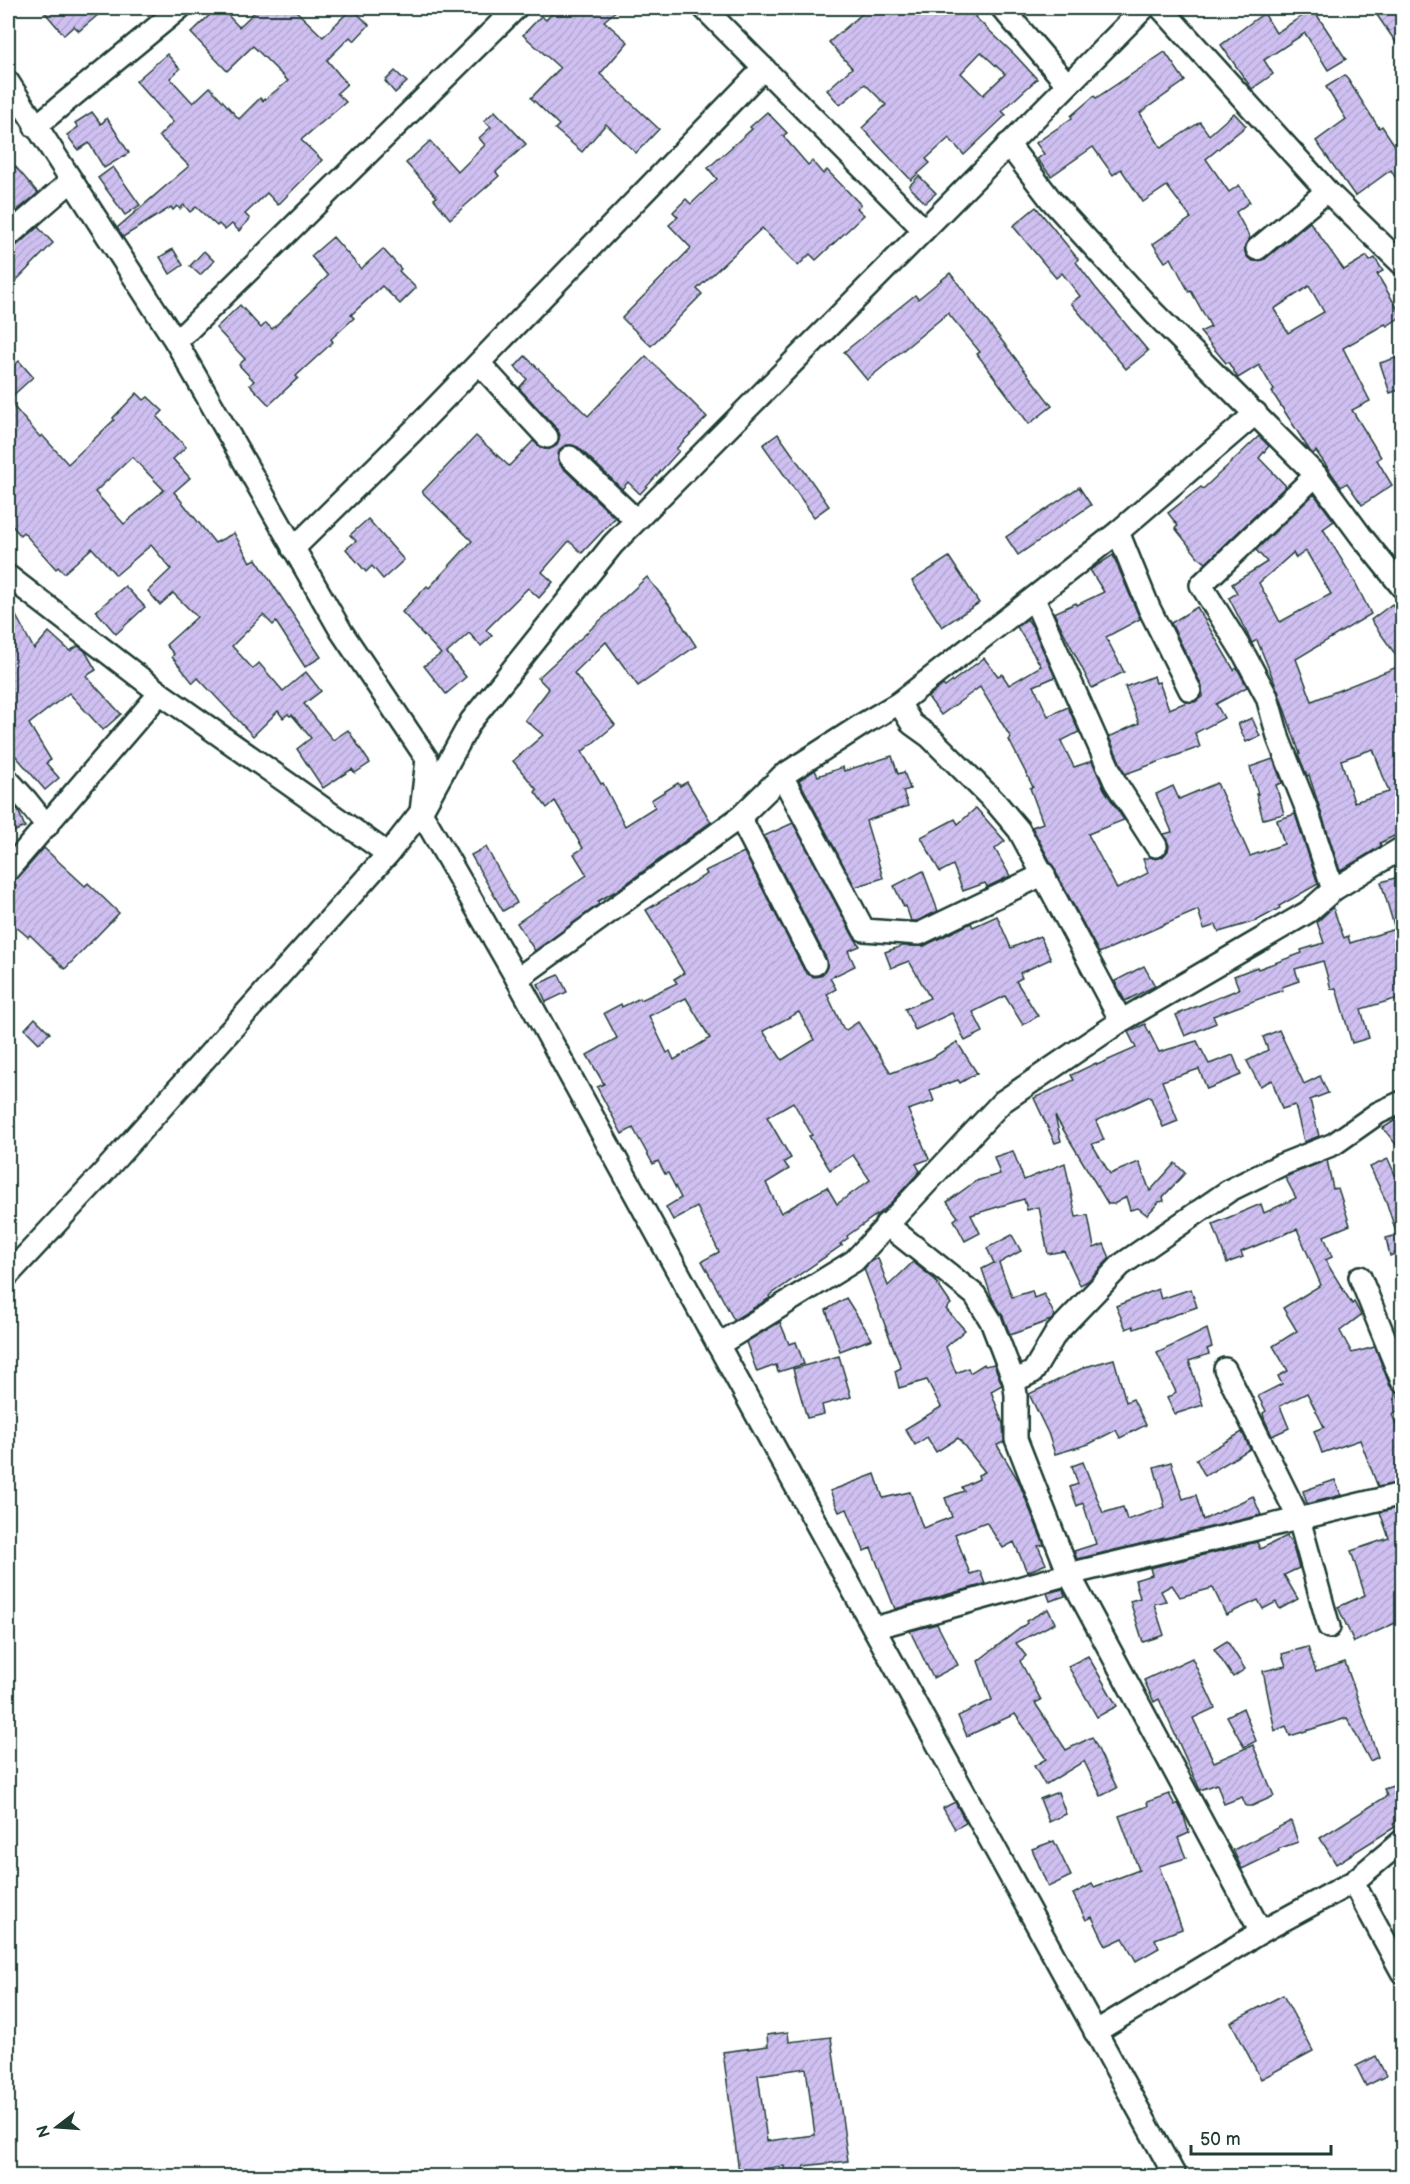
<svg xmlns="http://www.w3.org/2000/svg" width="1410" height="2184" font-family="'Balsamiq Sans',sans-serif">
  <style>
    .building { fill: url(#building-hatch); stroke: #1f3d34; stroke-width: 1.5; fill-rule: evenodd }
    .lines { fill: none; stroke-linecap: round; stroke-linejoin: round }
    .street-casing { stroke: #1f3d34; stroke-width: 26 }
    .street { stroke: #fff; stroke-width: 21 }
  </style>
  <defs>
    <pattern id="building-hatch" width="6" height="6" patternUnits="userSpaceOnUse" patternTransform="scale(1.5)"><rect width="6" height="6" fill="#cfc0f1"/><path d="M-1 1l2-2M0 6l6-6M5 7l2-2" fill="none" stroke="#b1a6cf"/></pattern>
  </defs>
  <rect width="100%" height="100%" fill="#fff"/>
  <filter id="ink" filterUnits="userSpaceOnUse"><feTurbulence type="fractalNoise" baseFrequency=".0167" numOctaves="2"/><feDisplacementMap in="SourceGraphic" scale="12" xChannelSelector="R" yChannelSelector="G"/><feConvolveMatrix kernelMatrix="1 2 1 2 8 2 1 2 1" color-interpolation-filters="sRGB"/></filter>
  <g filter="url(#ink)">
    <g class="building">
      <polygon points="41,8 106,8 79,31 74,26 64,35"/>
      <polygon points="217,8 221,8 239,27 259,8 293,8 323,37 352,8 369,25 354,41 350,37 327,60 347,84 337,93 346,102 301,140 322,160 278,205 267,193 245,214 250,219 239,231 232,224 225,230 219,224 217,226 196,207 190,212 184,205 180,209 177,206 173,210 171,207 123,237 117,228 189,166 159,136 173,122 136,81 167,54 180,69 170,78 193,103 210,87 239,119 260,98 263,101 288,81 253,46 227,71 191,33"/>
      <polygon points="557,8 619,8 604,21 628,42 600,74 659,129 636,153 606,124 582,152 555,129 559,125 531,98 560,68 523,35 541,16 546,20"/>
      <path d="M 869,8 L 970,8 L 977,15 L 975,17 L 1015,55 L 1037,79 L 1002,111 L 1006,115 L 964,155 L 949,138 L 926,159 L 930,163 L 911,180 L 862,128 L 886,105 L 865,84 L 840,105 L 827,90 L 852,68 L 829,42 ZM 981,52 L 1005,74 L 983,95 L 961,73 Z"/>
      <polygon points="1372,8 1402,8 1402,51"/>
      <polygon points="1313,9 1346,59 1328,70 1305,33 1264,60 1273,74 1252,89 1221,45 1264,13 1276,33"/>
      <path d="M 1165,52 L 1185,81 L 1140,113 L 1161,148 L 1200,122 L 1209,135 L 1234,113 L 1246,126 L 1206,159 L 1229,192 L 1239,185 L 1250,202 L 1236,212 L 1250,238 L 1245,245 L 1245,252 L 1248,258 L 1253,261 L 1265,259 L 1310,222 L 1344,270 L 1367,256 L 1370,261 L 1375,258 L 1383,271 L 1377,274 L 1402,316 L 1387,326 L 1385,324 L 1343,348 L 1370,401 L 1352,410 L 1381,457 L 1377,460 L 1392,485 L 1362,505 L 1347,483 L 1341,487 L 1316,451 L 1313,454 L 1310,451 L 1272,392 L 1274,390 L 1259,365 L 1238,378 L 1228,362 L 1226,363 L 1200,332 L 1211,327 L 1191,291 L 1189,292 L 1171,258 L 1165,262 L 1153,244 L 1191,218 L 1167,186 L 1143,202 L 1121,169 L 1113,175 L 1093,147 L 1051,176 L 1037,159 L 1044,154 L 1036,143 L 1072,118 L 1071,116 L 1094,96 L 1096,98 ZM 1309,286 L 1324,312 L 1288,333 L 1274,309 Z"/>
      <polygon points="395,71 407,82 395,93 385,81"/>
      <polygon points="1345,75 1379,128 1382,126 1402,156 1402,189 1391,170 1355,196 1316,141 1346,119 1326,87"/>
      <polygon points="495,111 526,144 496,172 499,176 450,219 434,199 437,197 406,163 430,141 458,172 485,145 479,138 491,127 484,121"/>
      <polygon points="92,112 101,124 107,118 129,153 104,168 89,143 78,150 67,135 78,127 75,123"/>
      <polygon points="767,112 787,133 783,136 808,165 812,161 823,174 827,170 861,205 857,208 864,215 816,260 810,254 798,266 762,228 697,289 702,294 651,346 622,318 691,248 669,225 678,217 673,212 686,199 691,204 717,179 708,168 752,129 750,127"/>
      <polygon points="8,158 38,193 14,213 8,204"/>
      <polygon points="113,167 140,205 125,215 98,178"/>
      <polygon points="919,176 936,193 925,203 909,186"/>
      <polygon points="1036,207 1078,259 1076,262 1095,287 1148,351 1126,369 1071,303 1080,296 1062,273 1056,278 1013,226"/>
      <polygon points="38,227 53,243 8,289 8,248 16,246"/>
      <polygon points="333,237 361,269 383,249 401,269 399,271 416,288 400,304 382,286 351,315 354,318 331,339 333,342 296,376 298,378 269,405 250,385 254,381 239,365 245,359 216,328 240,305 261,328 266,323 272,329 328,276 311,256"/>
      <polygon points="173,249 183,265 170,274 160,257"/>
      <polygon points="204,251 214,261 200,275 190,266"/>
      <polygon points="950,273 1052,406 1029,424 977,354 980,352 948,313 867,380 844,352 915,295 918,299"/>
      <polygon points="525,356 588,416 646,356 707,417 676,449 679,451 640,494 628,482 622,489 578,447 567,445 560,449 558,460 561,466 615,518 582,553 569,541 542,572 553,582 539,598 528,588 486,630 492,636 481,646 469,633 447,653 466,677 446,694 424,666 441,654 402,612 427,586 429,588 472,541 422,492 476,436 509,466 533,441 544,449 550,449 556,446 560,435 557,429 519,388 527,379 515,367"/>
      <polygon points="1402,356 1402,389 1390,393 1380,363"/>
      <path d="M 19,361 L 33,377 L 8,400 L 40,437 L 42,435 L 68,464 L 114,420 L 113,418 L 137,393 L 144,400 L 148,397 L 163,411 L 157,417 L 186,447 L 173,459 L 190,478 L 174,492 L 215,543 L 234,533 L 250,562 L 256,559 L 321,657 L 305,667 L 276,622 L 273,625 L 263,615 L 232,646 L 253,669 L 259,663 L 283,691 L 306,672 L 321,691 L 304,704 L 333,740 L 348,730 L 370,763 L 355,773 L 352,769 L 323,788 L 297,749 L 311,738 L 292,715 L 290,716 L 288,714 L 283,718 L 278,711 L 253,736 L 198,678 L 193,683 L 172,657 L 174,654 L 166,645 L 197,617 L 173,593 L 160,605 L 148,591 L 171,569 L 151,545 L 116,575 L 92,548 L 64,573 L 58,567 L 56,569 L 23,532 L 20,535 L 8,521 L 8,371 ZM 132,457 L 164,490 L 124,524 L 95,492 Z"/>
      <polygon points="778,434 829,506 814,517 763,445"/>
      <polygon points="1259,436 1269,446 1259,458 1286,486 1206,563 1198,557 1175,528 1178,526 1168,513 1201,487 1203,489"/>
      <polygon points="1079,487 1091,505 1018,555 1006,537"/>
      <path d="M 1314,494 L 1334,521 L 1323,529 L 1354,580 L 1371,614 L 1296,659 L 1312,701 L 1402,665 L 1402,832 L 1380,843 L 1381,846 L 1340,871 L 1309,775 L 1307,776 L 1298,754 L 1300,754 L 1278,691 L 1257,640 L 1252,643 L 1229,598 L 1237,593 L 1232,584 L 1267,562 L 1256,550 ZM 1306,551 L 1331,594 L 1280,622 L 1259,583 L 1293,553 L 1296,558 ZM 1373,749 L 1389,792 L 1354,802 L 1341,760 Z"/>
      <polygon points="368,519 404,560 383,579 372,566 366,572 346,549 356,541 350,535"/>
      <polygon points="1113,555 1140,619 1106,637 1124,672 1092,688 1054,613 1076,603 1077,605 1104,592 1090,570"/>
      <polygon points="949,557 979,603 942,627 912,581"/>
      <polygon points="647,577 670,606 696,646 638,686 606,642 574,673 615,725 582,752 601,784 603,783 625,826 655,807 651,800 678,783 680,786 687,782 711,822 616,891 598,901 599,904 535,951 517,923 587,875 574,854 583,848 555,801 547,808 535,792 537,790 513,761 543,735 525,720 549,689 538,678"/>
      <polygon points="125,586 145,607 116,634 96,611"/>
      <polygon points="8,601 34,649 49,632 70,651 78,646 85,651 96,670 86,676 121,714 103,730 69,693 29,724 51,760 46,763 59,778 45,790 8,747"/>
      <polygon points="1392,604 1402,618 1402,664 1371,620"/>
      <polygon points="1197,607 1234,670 1237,668 1247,687 1216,704 1224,718 1195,733 1200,747 1125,774 1109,737 1139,723 1125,687 1154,676 1156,683 1159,682 1169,709 1187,702 1195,702 1203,696 1201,684 1171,623"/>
      <polygon points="1027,619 1032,626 1055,677 1034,686 1048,716 1068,707 1079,732 1061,741 1074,767 1092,761 1104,789 1124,820 1088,834 1117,889 1148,873 1143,859 1150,857 1156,859 1162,857 1168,851 1169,845 1164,834 1172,832 1156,794 1173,786 1179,799 1217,783 1250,856 1284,844 1277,820 1295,814 1318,884 1279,906 1280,908 1256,921 1219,932 1216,925 1204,929 1198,910 1099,953 1032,827 1043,823 1030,788 1033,787 1009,740 1011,738 980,687 941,715 928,697 943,685 945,687 984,658 998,676 1002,674 1009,685 1041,666 1017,627"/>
      <polygon points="1252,718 1260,736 1246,742 1238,724"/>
      <polygon points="892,756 898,774 904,772 910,789 903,791 908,806 866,821 883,878 855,887 799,780 815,770 818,776 843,767 844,771"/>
      <polygon points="1273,759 1282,783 1276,785 1284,814 1263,819 1256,794 1258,794 1250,767"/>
      <polygon points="8,798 18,810 25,827 8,834"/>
      <polygon points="976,808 1005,841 995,849 1010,876 987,887 985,883 963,891 953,865 940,872 921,837 955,819 958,824"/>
      <path d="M 793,823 L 853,936 L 860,946 L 848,951 L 855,966 L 830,978 L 836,989 L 827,994 L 843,1028 L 846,1030 L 858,1022 L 891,1073 L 932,1058 L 957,1042 L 977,1073 L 960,1083 L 958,1080 L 930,1090 L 934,1101 L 908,1110 L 929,1159 L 916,1164 L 920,1171 L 886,1208 L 847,1236 L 848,1238 L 840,1244 L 842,1245 L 769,1296 L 770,1298 L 734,1320 L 702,1261 L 719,1252 L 697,1207 L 673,1220 L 666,1207 L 681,1198 L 668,1173 L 665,1174 L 658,1161 L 653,1164 L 633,1128 L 622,1134 L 597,1087 L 604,1084 L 587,1055 L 617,1038 L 604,1013 L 621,1004 L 622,1007 L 640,998 L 641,1000 L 677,983 L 674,979 L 684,973 L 646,910 L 707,874 L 705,871 L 744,852 L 804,970 L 814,977 L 820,976 L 825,971 L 828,965 L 826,958 L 764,836 ZM 686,998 L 710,1038 L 674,1060 L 670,1051 L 667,1053 L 649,1016 ZM 799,1012 L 814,1040 L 782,1060 L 763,1031 ZM 793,1102 L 812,1135 L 809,1136 L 830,1170 L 853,1155 L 870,1180 L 837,1204 L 827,1187 L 781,1213 L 766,1183 L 789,1169 L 784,1162 L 791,1158 L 767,1117 Z"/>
      <polygon points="486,847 517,903 503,911 471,855"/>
      <polygon points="44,848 85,886 88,883 119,913 65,969 30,935 28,937 8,920 8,897 16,886 10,882 18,878"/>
      <polygon points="923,871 938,911 917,921 911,921 906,906 904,907 894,886"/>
      <polygon points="1402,876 1402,997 1361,1009 1369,1038 1352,1043 1336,988 1331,989 1323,961 1295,969 1299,981 1282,987 1283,990 1213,1016 1216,1023 1185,1036 1176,1015 1239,989 1234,976 1257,967 1258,969 1302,953 1301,950 1324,943 1317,922 1332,908 1333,908 1344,938 1348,936 1350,943 1395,929 1381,882"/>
      <polygon points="997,916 1011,948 1040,936 1051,959 1020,973 1022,978 1016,981 1038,1016 1023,1025 1005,996 973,1012 983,1032 965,1041 952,1013 915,1030 905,1009 930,998 909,961 891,968 885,952 902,946 924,946 971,923 973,927"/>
      <polygon points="1144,966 1155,986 1125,1001 1115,981"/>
      <polygon points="559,975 567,992 546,1002 538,984"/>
      <polygon points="35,1018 50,1033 39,1043 25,1029"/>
      <polygon points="1145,1024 1159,1052 1197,1041 1209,1064 1233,1055 1241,1075 1207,1089 1199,1069 1162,1081 1178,1121 1163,1127 1150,1096 1096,1121 1104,1140 1092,1144 1110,1174 1139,1162 1150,1191 1175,1163 1185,1173 1163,1197 1164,1201 1159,1202 1147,1215 1138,1208 1130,1210 1126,1197 1114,1204 1108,1204 1055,1116 1061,1141 1055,1143 1034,1098 1074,1080 1071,1075 1096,1063 1097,1065 1136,1048 1128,1032"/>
      <polygon points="1279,1030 1304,1084 1320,1076 1328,1093 1310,1100 1319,1136 1304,1142 1295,1105 1282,1109 1272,1080 1260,1086 1247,1061 1268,1050 1263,1037"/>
      <polygon points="1402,1116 1402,1152 1383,1128"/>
      <polygon points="1013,1151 1024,1180 1065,1163 1076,1217 1088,1215 1094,1248 1104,1244 1110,1258 1088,1281 1080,1285 1064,1251 1048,1254 1039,1207 1027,1210 1024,1199 971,1215 980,1233 965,1241 954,1220 958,1217 947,1202 976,1181 1000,1174 994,1157"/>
      <polygon points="1388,1159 1402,1190 1402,1251 1390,1256 1386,1238 1397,1235 1386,1201 1370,1167"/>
      <polygon points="1327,1160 1333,1189 1338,1188 1350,1225 1324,1236 1332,1257 1325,1260 1352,1304 1354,1302 1361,1315 1340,1331 1352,1353 1375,1347 1390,1386 1396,1392 1402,1408 1402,1410 1392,1414 1402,1440 1402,1482 1378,1487 1360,1440 1322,1453 1314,1431 1324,1427 1307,1393 1280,1406 1289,1428 1272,1436 1264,1418 1263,1413 1266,1411 1258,1396 1282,1384 1278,1376 1288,1371 1273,1346 1297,1331 1283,1308 1321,1285 1297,1229 1241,1252 1243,1257 1227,1263 1213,1224 1261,1204 1264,1213 1296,1198 1285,1177"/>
      <polygon points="1012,1235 1021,1251 999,1263 1012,1297 1032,1291 1034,1298 1044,1294 1055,1316 1051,1320 1010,1335 1003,1316 992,1298 982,1269 994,1263 987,1248"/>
      <polygon points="878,1258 888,1286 913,1262 934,1279 951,1304 946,1309 965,1330 946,1347 956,1373 968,1368 970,1373 984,1364 985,1366 994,1364 1002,1385 991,1391 1003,1424 1004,1442 997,1445 1018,1480 1044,1545 1038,1546 1046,1564 1027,1572 1014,1542 1003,1548 986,1522 955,1534 970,1574 980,1571 985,1584 895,1609 871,1548 864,1551 847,1509 839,1512 830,1491 875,1474 883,1498 910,1492 923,1528 952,1517 945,1498 964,1491 962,1487 979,1479 978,1475 985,1472 958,1438 936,1452 927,1437 915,1445 905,1429 941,1407 927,1380 899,1388 895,1371 901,1368 864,1269 871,1261"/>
      <polygon points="1158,1289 1161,1299 1191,1289 1197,1307 1134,1329 1133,1326 1126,1329 1116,1306"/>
      <polygon points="846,1298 872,1339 840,1351 826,1310"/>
      <polygon points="780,1322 789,1344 796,1342 804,1364 778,1372 776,1365 757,1372 746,1342"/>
      <polygon points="1207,1329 1212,1347 1207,1349 1209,1354 1189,1361 1203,1405 1175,1414 1167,1398 1176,1392 1157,1353"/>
      <polygon points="839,1356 851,1397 822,1405 824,1414 807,1418 793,1369"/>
      <polygon points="1114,1359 1126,1402 1133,1399 1146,1425 1120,1438 1116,1430 1089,1444 1055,1454 1048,1433 1029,1394 1085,1367"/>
      <polygon points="1242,1432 1250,1449 1205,1476 1196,1459"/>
      <polygon points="1083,1462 1103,1513 1123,1507 1127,1520 1165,1507 1154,1467 1171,1462 1183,1499 1196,1495 1203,1520 1253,1496 1261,1515 1077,1559 1074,1551 1096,1544 1083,1503 1077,1506 1070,1487 1078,1484 1072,1466"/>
      <polygon points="1335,1480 1341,1495 1307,1504 1303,1491"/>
      <polygon points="1402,1507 1402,1620 1354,1642 1338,1607 1365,1595 1351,1551 1389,1538 1380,1512"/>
      <polygon points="1287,1536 1293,1547 1299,1568 1284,1575 1298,1599 1280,1609 1276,1602 1263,1609 1258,1600 1226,1615 1213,1588 1180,1597 1172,1585 1161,1591 1166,1601 1154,1604 1164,1635 1143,1642 1130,1601 1140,1598 1135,1580 1152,1575 1150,1568 1257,1542 1260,1549"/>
      <polygon points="1063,1589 1065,1596 1050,1601 1047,1593"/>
      <polygon points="1048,1609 1055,1623 1016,1643 1026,1656 1020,1661 1041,1700 1035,1703 1066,1750 1092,1737 1117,1788 1101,1796 1084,1761 1045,1785 1034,1766 1046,1759 1015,1714 967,1736 958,1716 992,1700 978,1661 1027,1623 1026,1621"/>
      <polygon points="937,1624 958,1665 933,1678 910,1631"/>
      <polygon points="1227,1641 1245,1669 1233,1677 1214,1649"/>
      <polygon points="1308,1647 1316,1672 1345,1662 1378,1757 1370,1761 1347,1718 1290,1736 1286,1726 1275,1731 1263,1671 1286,1666 1282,1654"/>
      <polygon points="1088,1656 1117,1706 1097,1717 1068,1666"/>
      <polygon points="1192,1658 1215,1708 1193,1718 1214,1762 1253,1745 1274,1796 1252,1806 1246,1806 1242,1797 1224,1804 1217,1784 1200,1790 1159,1699 1154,1702 1144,1680"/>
      <polygon points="1243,1708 1256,1741 1244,1747 1227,1716"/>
      <polygon points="1402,1783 1402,1825 1400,1820 1393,1824 1395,1827 1336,1864 1320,1838 1387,1796 1384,1789"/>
      <polygon points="1058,1792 1066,1814 1049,1822 1040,1799"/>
      <polygon points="1169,1794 1175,1805 1178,1803 1183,1813 1189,1833 1178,1838 1186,1858 1159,1866 1182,1929 1155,1939 1159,1948 1136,1961 1123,1938 1106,1946 1092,1917 1086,1920 1073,1894 1092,1884 1094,1887 1139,1870 1119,1816 1148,1806 1147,1802"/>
      <polygon points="955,1802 966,1823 955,1829 943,1808"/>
      <polygon points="1291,1821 1298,1842 1278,1849 1279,1851 1242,1869 1233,1850"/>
      <polygon points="1054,1841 1071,1876 1048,1887 1032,1849"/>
      <polygon points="1283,1995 1313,2051 1261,2079 1231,2022"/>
      <path d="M 788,2032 L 789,2042 L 831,2037 L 848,2161 L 804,2166 L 805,2176 L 786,2176 L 784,2166 L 739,2172 L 723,2052 L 768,2046 L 767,2035 ZM 806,2068 L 815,2135 L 767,2141 L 758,2075 Z"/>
      <polygon points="1376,2056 1386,2076 1366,2086 1356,2066"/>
    </g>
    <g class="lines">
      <defs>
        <g id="street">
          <polyline points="704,8 924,230"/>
          <polyline points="1002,8 1067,84"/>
          <polyline points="1161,8 1327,191 1402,264"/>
          <polyline points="8,82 176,342 341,631 427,759 421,812 517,979 1175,2176"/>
          <polyline points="35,127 180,8"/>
          <polyline points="1008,144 1051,200 1154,313 1316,475 1361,536 1402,587"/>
          <polyline points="8,236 71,181"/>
          <polyline points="1257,249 1327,191"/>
          <polyline points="176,342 516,8"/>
          <polyline points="479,363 547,437"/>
          <polyline points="570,457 636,520"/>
          <polyline points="1316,475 1201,585 1245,656 1267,697 1279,740 1307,810 1333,890"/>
          <polyline points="1118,532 1149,608 1190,690"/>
          <polyline points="293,549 412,432 764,68"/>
          <polyline points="8,576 160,693 388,854"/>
          <polyline points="1034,599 1115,782 1156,846"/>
          <polyline points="899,703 912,724 930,737 997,804 1019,830 1121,1021"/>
          <polyline points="782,776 864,930 919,934 1044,874"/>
          <polyline points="8,780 27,801 47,826"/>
          <polyline points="740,817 815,964"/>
          <polyline points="8,870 160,693"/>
          <polyline points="517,979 740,817 782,776 863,724 899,703 1118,532 1256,413"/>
          <polyline points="886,1224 975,1295 991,1321 1014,1381 1016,1395 1016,1439 1069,1574 1261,1932"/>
          <polyline points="8,1275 103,1173 388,854 421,812 471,721 613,544 1144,8"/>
          <polyline points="1360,1277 1402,1381"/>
          <polyline points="718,1345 854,1261 1002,1102 1121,1021 1308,912 1333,890 1402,848"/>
          <polyline points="1225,1369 1299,1519 1329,1627"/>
          <polyline points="1014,1381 1033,1372 1056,1333 1121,1265 1230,1190 1281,1165 1334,1144 1378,1113 1402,1102"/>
          <polyline points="874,1628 1069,1574 1402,1494"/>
          <polyline points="1353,1882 1402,1972"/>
          <polyline points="1095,2032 1261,1932 1353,1882 1402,1841"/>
        </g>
      </defs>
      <use href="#street" class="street-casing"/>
      <use href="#street" class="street"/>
    </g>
  </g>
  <rect width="1410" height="2184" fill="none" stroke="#fff" stroke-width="30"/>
  <rect x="15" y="15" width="1380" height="2154" fill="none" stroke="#1f3d34" stroke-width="2" filter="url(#ink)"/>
  <g transform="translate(57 2127) rotate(253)" stroke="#ffffff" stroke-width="4.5" paint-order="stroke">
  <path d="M0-4.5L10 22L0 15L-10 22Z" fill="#1f3d34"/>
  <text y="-9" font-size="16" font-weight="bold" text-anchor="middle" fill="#1f3d34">N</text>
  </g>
  <path d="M1191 2145v9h140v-9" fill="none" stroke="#1f3d34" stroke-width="3"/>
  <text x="1200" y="2145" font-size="18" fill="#1f3d34" stroke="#ffffff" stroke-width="4.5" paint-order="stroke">50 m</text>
</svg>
